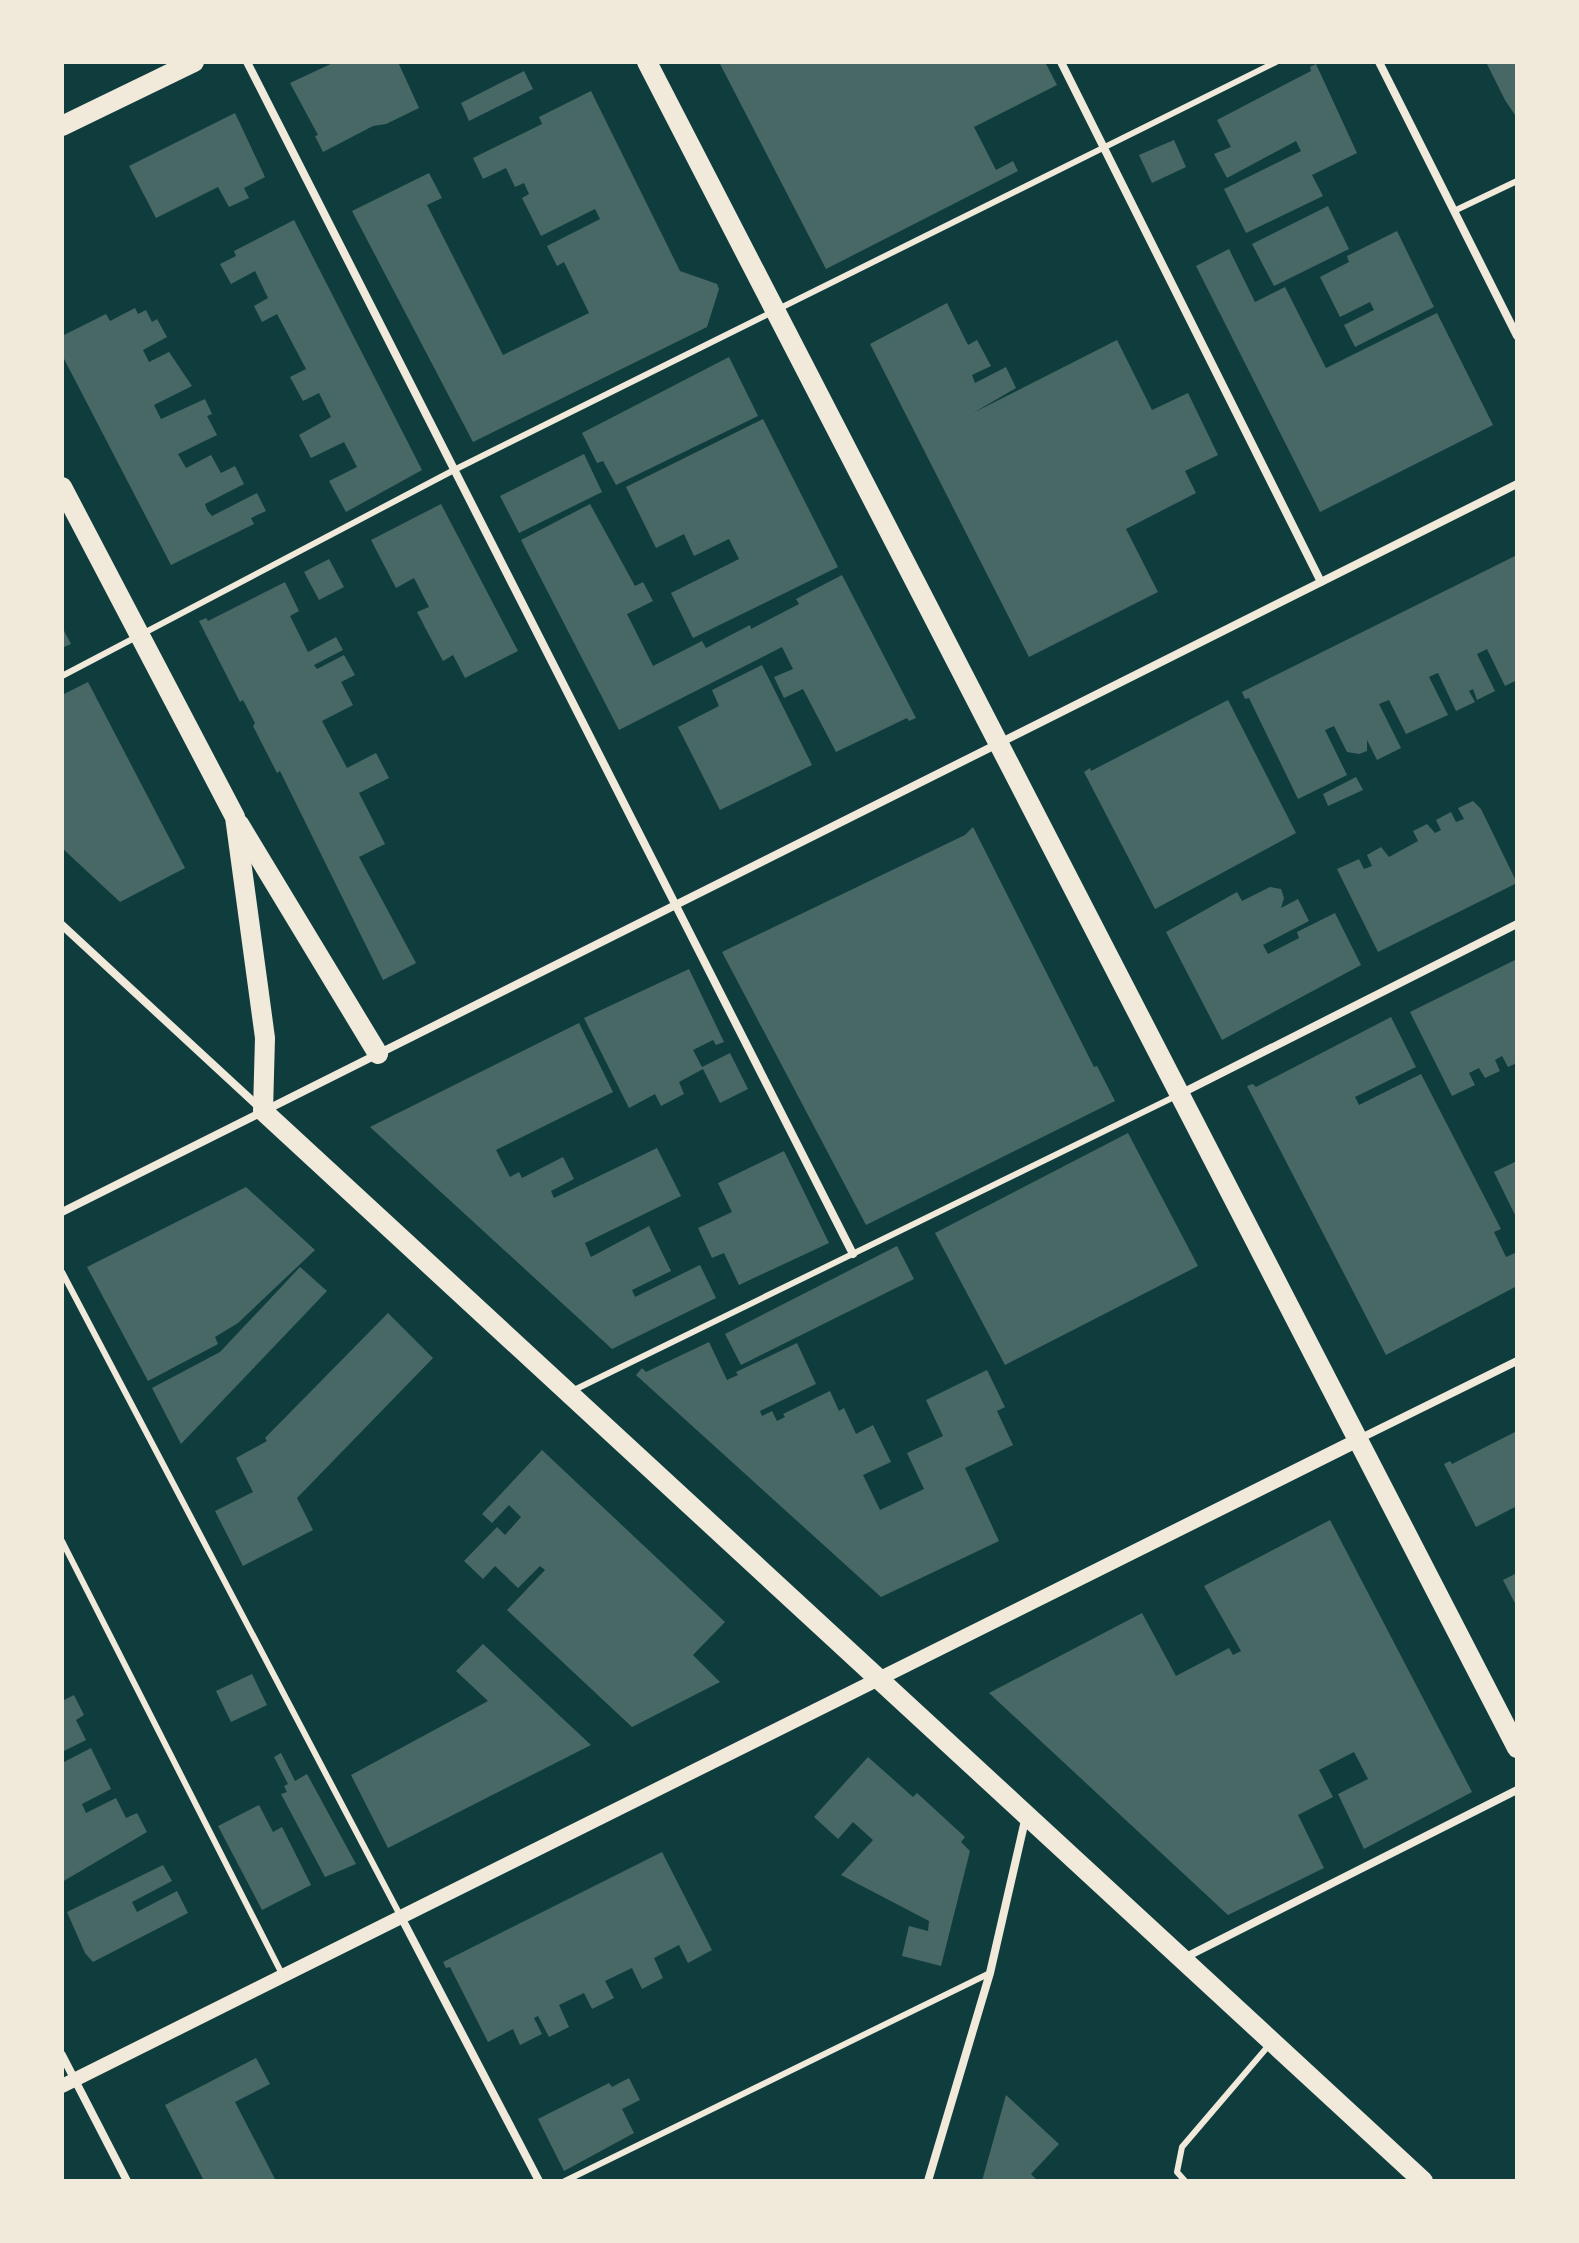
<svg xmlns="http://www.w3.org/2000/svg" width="1579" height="2243" font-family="'Asap Condensed',sans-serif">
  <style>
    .building { fill: #486865 }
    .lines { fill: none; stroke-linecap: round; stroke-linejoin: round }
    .service { stroke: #f1e9da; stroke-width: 6 }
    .minor { stroke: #f1e9da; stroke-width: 8 }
    .tertiary { stroke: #f1e9da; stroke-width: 14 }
    .primary { stroke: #f1e9da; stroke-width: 20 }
  </style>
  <rect width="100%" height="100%" fill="#0f3d3e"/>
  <g class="building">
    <polygon points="335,62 398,62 419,108 386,124 373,126 323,152 315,136 318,135 290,83"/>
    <polygon points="719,62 1045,62 1057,85 974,127 996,170 1013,161 1018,171 826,269"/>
    <polygon points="1486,62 1517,62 1517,118 1505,100"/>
    <polygon points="1316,64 1357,153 1312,175 1323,196 1246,233 1224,189 1301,151 1296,141 1227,178 1214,154 1231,147 1217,120 1311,71 1310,67"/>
    <polygon points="524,71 533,89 469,121 461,103"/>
    <polygon points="591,91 680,271 717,284 719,289 707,327 473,442 352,211 429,173 442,198 427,205 503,355 589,313 564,262 557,266 547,246 600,219 595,209 541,236 522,198 529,194 524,183 515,187 506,168 483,179 473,158 542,124 539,117"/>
    <polygon points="235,113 265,177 244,188 249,198 229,207 218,187 156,218 129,166"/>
    <polygon points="1174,140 1186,167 1152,183 1139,155"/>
    <polygon points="1328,206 1349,249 1274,286 1252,244"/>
    <polygon points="294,220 422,470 346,512 329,481 357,467 344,442 311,458 299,435 331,417 319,393 303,401 290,377 306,369 277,314 262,322 254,306 268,298 255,271 231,284 220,264 236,256 234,251"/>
    <polygon points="1397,231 1434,307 1355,347 1344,325 1374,310 1370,302 1340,317 1320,277 1349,262 1347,256"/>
    <polygon points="1229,249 1255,302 1285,287 1326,368 1437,313 1493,425 1320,512 1196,266"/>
    <polygon points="947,303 968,345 977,340 991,366 972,375 975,383 1006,367 1016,388 973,413 1117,340 1152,410 1188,393 1218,455 1185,471 1196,493 1126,529 1158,592 1029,657 870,344"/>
    <polygon points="135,308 138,314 146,310 152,322 157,319 167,337 143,350 149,362 169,352 192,386 154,405 161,419 205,399 212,414 207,416 217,435 178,454 186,468 211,455 221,473 235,466 244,484 205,504 207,510 212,516 257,493 266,511 251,518 254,524 171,565 62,355 62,336 106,314 110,321"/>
    <polygon points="729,357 758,416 616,485 603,461 597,463 582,433"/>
    <polygon points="763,419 838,567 693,638 671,593 739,559 729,539 694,556 684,534 656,548 626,487"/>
    <polygon points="584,454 602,492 519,533 500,496"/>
    <polygon points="441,504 518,651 465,678 453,655 443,661 429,635 417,612 429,607 414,578 396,588 371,540"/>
    <polygon points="590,504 635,586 643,582 653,601 627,614 653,666 702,641 706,648 750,625 751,629 799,604 796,599 842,575 916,718 909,721 907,718 836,752 803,689 784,698 774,677 793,669 782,647 619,730 521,540"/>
    <polygon points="1517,555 1517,680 1505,686 1487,649 1477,654 1495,691 1477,700 1473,689 1469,691 1475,702 1456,711 1438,673 1433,675 1429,677 1448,715 1406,734 1389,700 1379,704 1401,748 1377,760 1367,740 1367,751 1359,754 1347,752 1334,726 1325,730 1347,775 1298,799 1249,698 1245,699 1242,692"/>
    <polygon points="329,559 344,587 319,600 304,572"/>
    <polygon points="285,582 299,611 290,616 308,652 336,637 343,650 314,665 317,669 344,655 355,675 341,682 353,705 322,721 347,768 376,753 389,778 359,793 385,844 359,857 416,963 383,980 280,771 277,773 253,726 255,723 243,700 240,702 199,621 206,618 208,621"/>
    <polygon points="62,627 71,644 62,648"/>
    <polygon points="762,665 812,765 720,810 678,727 719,706 712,690"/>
    <polygon points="88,682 185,868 120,902 62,848 62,695"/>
    <polygon points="1228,700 1296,833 1155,909 1084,772 1090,768 1091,771"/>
    <polygon points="1356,777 1363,790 1328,806 1323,794"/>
    <polygon points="1473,801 1481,809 1517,883 1378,952 1337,869 1359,859 1364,869 1372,866 1367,855 1381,847 1389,857 1418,841 1413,831 1427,824 1435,833 1441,830 1436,820 1451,812 1456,822 1464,819 1458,808"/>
    <polygon points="973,827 1094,1067 1097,1066 1115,1101 866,1225 722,952 965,835"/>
    <polygon points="1270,887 1281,889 1284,898 1281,908 1298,899 1309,921 1263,945 1268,954 1299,938 1297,932 1335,913 1361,965 1222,1040 1166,932 1237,892 1242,901"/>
    <polygon points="1517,959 1517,1063 1508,1067 1502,1056 1495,1060 1500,1071 1485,1078 1479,1068 1469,1073 1475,1085 1452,1096 1410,1012"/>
    <polygon points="689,969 724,1042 716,1045 713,1040 693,1050 702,1067 730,1053 748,1089 720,1103 703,1069 679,1082 684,1094 661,1106 655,1094 629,1108 584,1018"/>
    <polygon points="1391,1017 1416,1067 1355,1097 1359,1105 1421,1074 1501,1229 1494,1232 1506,1257 1515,1253 1517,1257 1517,1286 1386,1355 1247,1086 1253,1084 1256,1087"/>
    <polygon points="579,1023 613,1092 496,1150 510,1177 519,1172 522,1178 563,1157 574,1179 551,1191 554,1198 657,1148 681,1196 585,1243 591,1257 649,1226 671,1271 632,1290 635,1297 700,1265 716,1298 612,1349 370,1127"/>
    <polygon points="1128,1133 1198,1266 1005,1365 935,1233"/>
    <polygon points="784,1151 829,1243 739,1285 724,1253 712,1258 698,1228 732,1212 718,1183"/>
    <polygon points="1517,1161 1517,1219 1494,1172"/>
    <polygon points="246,1187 315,1250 238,1323 215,1337 218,1344 148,1381 87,1267"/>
    <polygon points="897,1246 914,1279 741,1365 725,1334"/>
    <polygon points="300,1267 327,1291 181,1444 152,1388 220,1352"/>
    <polygon points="388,1313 433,1358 297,1498 313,1530 243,1566 215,1511 253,1492 236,1458 267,1441 265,1438"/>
    <polygon points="709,1342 727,1380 738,1375 736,1372 797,1343 816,1384 760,1411 762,1416 772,1411 777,1421 785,1417 783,1414 830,1391 839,1411 844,1408 856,1434 873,1425 891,1462 863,1475 880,1510 924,1489 907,1453 943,1436 926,1400 987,1370 1005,1407 997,1411 1013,1445 965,1468 999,1541 881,1597 636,1375 642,1368 646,1372"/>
    <polygon points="1517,1431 1517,1506 1476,1527 1444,1464 1450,1461 1452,1464"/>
    <polygon points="542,1450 725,1622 693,1655 720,1682 632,1727 507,1610 545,1570 540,1566 518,1588 495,1566 483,1579 464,1561 497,1527 505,1535 521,1517 509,1505 492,1523 482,1514"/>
    <polygon points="1330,1520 1472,1792 1364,1849 1338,1794 1368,1779 1354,1752 1319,1770 1333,1797 1298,1815 1324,1868 1228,1915 989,1693 1142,1613 1176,1676 1229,1648 1233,1655 1241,1651 1204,1586"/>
    <polygon points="1517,1573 1517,1607 1503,1580"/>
    <polygon points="483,1644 591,1745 388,1848 351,1775 488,1701 456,1671"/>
    <polygon points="252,1674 267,1705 231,1722 216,1691"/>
    <polygon points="74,1695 84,1715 76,1720 86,1740 62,1752 62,1701"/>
    <polygon points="91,1748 111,1789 82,1804 86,1813 116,1798 126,1818 137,1813 147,1832 62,1882 62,1763"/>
    <polygon points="281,1753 295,1781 307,1774 356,1864 325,1877 281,1794 287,1792 284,1786 288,1784 274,1757"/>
    <polygon points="868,1757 913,1797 917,1793 965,1837 961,1842 970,1851 941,1966 902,1956 909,1926 928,1931 929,1921 841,1875 873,1840 853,1822 838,1839 814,1817"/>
    <polygon points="259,1805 273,1832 282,1827 311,1885 262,1910 218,1826"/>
    <polygon points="662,1852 712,1950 688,1963 679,1945 654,1958 663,1978 642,1989 632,1968 605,1981 614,1998 592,2009 584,1993 559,2005 569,2027 549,2037 538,2016 534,2018 542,2034 520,2045 513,2029 488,2042 450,1967 446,1968 443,1962"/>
    <polygon points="163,1865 172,1881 132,1902 137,1912 177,1891 188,1913 93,1962 85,1953 67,1912"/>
    <polygon points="256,2058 270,2084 235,2102 276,2181 204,2181 165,2105"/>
    <polygon points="629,2078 640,2100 622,2109 634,2133 564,2171 538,2119 609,2083 612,2087"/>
    <polygon points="1006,2095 1059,2144 1031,2174 1038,2181 982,2181"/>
  </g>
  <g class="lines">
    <g class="service">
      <polyline points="1454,211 1517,181"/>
      <polyline points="62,676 454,470 1276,62"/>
      <polyline points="62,1272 401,1917"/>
      <polyline points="572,1391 1176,1096"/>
      <polyline points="62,1541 283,1976"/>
      <polyline points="565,2181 990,1973"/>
      <polyline points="1185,2181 1177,2172 1182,2147 1270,2044"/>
    </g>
    <g class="minor">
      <polyline points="247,62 853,1254"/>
      <polyline points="1061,62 1321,582"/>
      <polyline points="1379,62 1517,336"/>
      <polyline points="62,925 260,1108"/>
      <polyline points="1182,1093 1517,924"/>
      <polyline points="62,1212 1517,484"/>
      <polyline points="1357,1440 1517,1361"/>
      <polyline points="401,1917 539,2181"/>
      <polyline points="1184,1958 1517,1790"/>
      <polyline points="62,2055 127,2181"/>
      <polyline points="928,2181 990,1973 1026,1816"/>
    </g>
    <polyline class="tertiary" points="62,2086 1356,1441"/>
    <g class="primary">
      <polyline points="647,62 1517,1748"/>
      <polyline points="62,126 194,62"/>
      <polyline points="62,487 235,817 265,1038 263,1111 1423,2181"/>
      <polyline points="239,824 378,1054"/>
    </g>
  </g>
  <rect width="1579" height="2243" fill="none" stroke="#f1e9da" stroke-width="128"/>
</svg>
